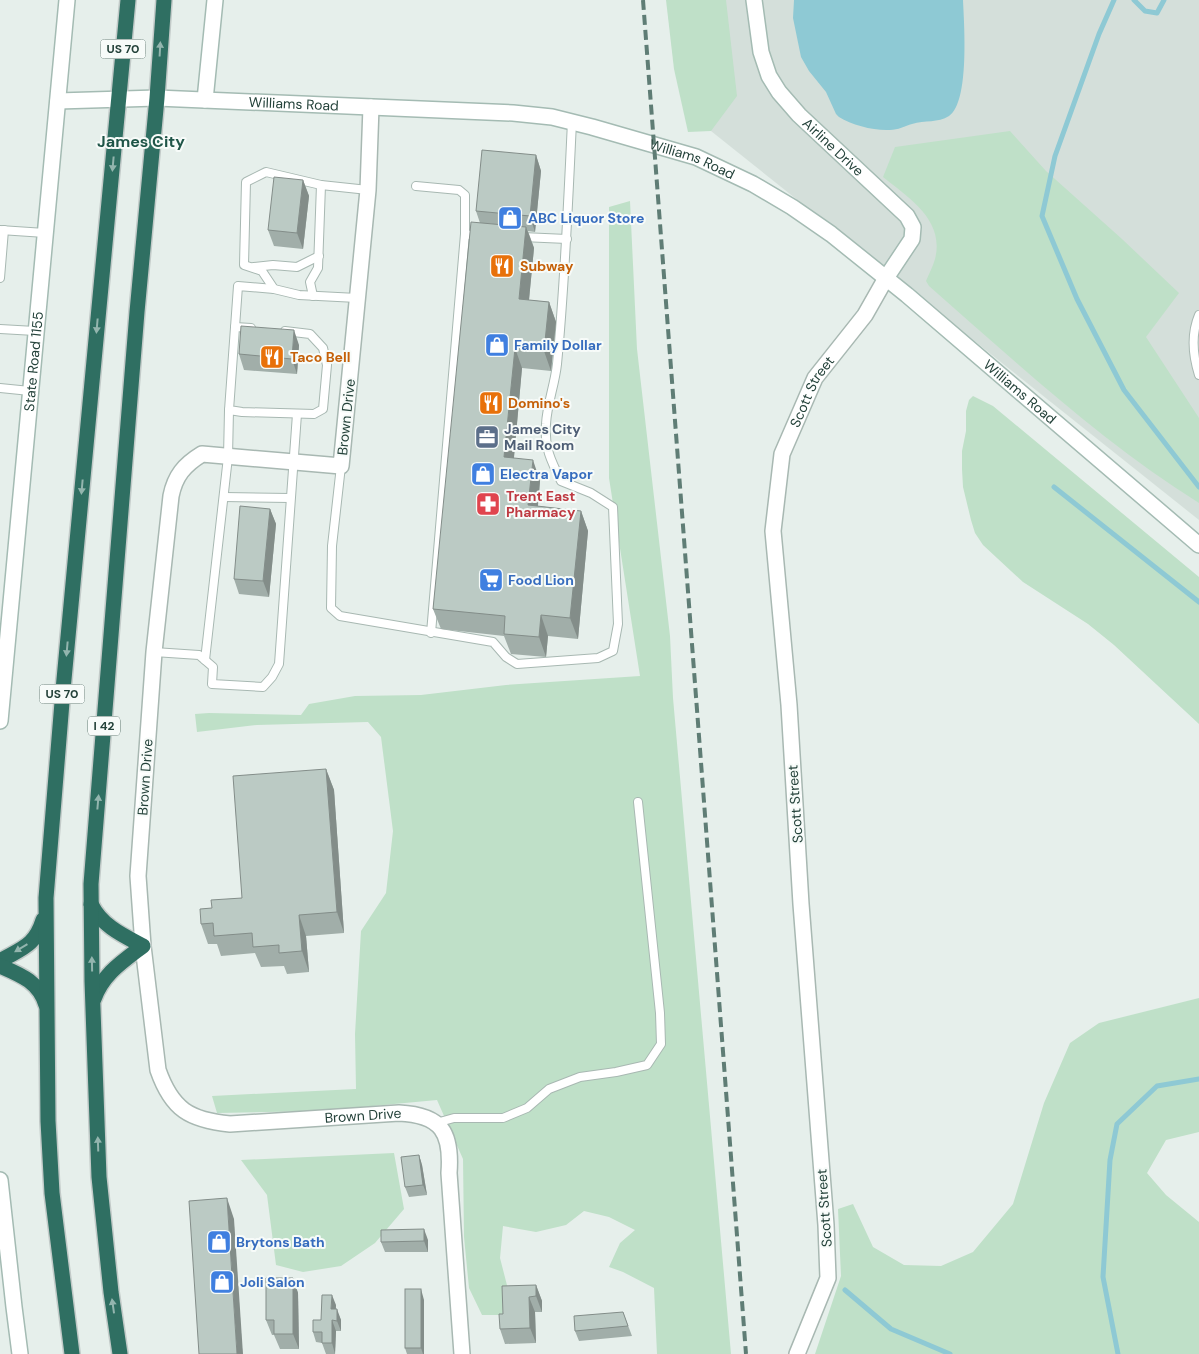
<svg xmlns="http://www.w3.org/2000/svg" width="1199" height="1354" font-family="'DM Sans',sans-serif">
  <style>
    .built { fill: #d4dfda }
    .green { fill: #bfe0c8 }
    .water { fill: #8ec9d4 }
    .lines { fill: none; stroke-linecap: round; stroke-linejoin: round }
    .stream { stroke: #8ec9d4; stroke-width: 5 }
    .lane-casing { stroke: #a8b8b2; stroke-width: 10 }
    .street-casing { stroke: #a8b8b2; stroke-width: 18 }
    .secondary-casing { stroke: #a4bbb3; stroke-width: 18 }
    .highway-casing { stroke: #c2cac8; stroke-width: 18 }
    .lane { stroke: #fff; stroke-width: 8 }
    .street { stroke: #fff; stroke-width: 15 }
    .secondary { stroke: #fff; stroke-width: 15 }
    .highway { stroke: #2f6f62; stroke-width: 15 }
    .rail { stroke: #5f7d75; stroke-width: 4; stroke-dasharray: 10 5; stroke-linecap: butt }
    .wall { fill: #a1aea9 }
    .shaded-wall { fill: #838d89 }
    .building { fill: #bbcac4; stroke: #838d89 }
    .oneway { fill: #93b5ae }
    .labels { text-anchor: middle; stroke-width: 4; stroke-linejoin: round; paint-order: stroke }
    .shield { fill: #f7fbf9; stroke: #637a73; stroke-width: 1 }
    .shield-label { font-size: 12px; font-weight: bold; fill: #24423a }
    .street-label { font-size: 14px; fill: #24423a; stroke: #f7fbf9 }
    .shop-label { font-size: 14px; font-weight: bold; fill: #366cbe; stroke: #f7fbf9; text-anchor: start }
    .food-label { font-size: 14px; font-weight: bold; fill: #c56008; stroke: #f7fbf9; text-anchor: start }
    .service-label { font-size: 14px; font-weight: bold; fill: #4e5e75; stroke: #f7fbf9; text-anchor: start }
    .health-label { font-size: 14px; font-weight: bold; fill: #be3a42; stroke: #f7fbf9; text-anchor: start }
    .quarter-label { font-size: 16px; font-weight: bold; fill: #1f5548; stroke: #f7fbf9 }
  </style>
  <rect width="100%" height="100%" fill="#e6efeb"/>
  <polygon class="built" points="701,0 1199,0 1199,520 711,131"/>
  <g class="green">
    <polygon points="666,0 726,0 737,96 711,131 688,132 674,69"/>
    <path d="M 1010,131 L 1046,171 L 1122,239 L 1179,293 L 1146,337 L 1199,418 L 1199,503 C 1101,442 1016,362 929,286 L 926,281 C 929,274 933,266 935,259 C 945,220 909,198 883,177 L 895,147 Z"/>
    <polygon points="630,201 637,349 670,636 673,698 731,1354 657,1354 654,1288 623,1272 609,1267 620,1243 635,1230 609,1217 584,1211 566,1225 536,1232 503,1226 500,1258 509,1293 503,1315 482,1315 469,1288 464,1237 463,1159 437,1100 319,1111 217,1113 212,1096 356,1089 355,1034 361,931 386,893 393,831 381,737 368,722 257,725 197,732 195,714 209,713 301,715 309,704 355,696 421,695 506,685 640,676 609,478 609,207"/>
    <polygon points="973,396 993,406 1199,577 1199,724 1114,645 1088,624 1023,582 983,545 975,533 971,520 963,487 962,469 962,451 966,431 966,411 969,400"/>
    <polygon points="1199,998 1199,1132 1166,1140 1147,1173 1166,1195 1199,1222 1199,1354 815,1354 841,1276 838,1209 853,1204 873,1247 904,1265 941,1266 973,1252 1013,1204 1044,1103 1070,1043 1099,1023"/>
    <polygon points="394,1153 404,1209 375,1243 341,1266 303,1272 276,1265 267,1195 241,1160"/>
  </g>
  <path class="water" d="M 794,0 L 963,0 C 964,23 970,102 949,116 C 938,123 925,120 912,124 C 905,126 898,130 890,130 C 874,131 852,125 839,117 L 836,114 L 826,92 L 809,71 L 801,57 L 793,18 Z"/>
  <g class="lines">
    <g class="stream">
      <polyline points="1114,0 1099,34 1055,156 1042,216 1077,299 1124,390 1199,487"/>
      <polyline points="1134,0 1145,11 1157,13 1164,0"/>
      <polyline points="1054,487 1199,602"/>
      <polyline points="845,1290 891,1329 950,1354"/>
      <polyline points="1118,1354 1103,1277 1110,1160 1117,1124 1157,1086 1199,1079"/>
    </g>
    <defs>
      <g id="lane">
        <polyline points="416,186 459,190 465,195 465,234 470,235"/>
        <polyline points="0,230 45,233"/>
        <polyline points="522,237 567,239"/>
        <polyline points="254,267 273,265 297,267 319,256"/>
        <polyline points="0,278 4,230"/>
        <polyline points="274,289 238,286 229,410 242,412 314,414 323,409 327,365 323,348 310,334 285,331"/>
        <polyline points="313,296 310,282 318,268 321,185"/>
        <polyline points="357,298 299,295 274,289 262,271 244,265 246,182 266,172 321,185 368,190"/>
        <path d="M 1199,315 C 1191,334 1193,356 1199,375"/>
        <polyline points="235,327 251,328"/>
        <polyline points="0,329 35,331"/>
        <polyline points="0,388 30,391"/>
        <path d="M 341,466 L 332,546 L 331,608 L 340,616 L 493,642 L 506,657 L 517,664 L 598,658 L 613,651 L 618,624 L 613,507 L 591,493 L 561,481 C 551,461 544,447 546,424 C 547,404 555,384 557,364 C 565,283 568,203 572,122"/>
        <polyline points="224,497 290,498"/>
        <polyline points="431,633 465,234"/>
        <polyline points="154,652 199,655 213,667 212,684 263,687 272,677 279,664 297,414"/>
        <polyline points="205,660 228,457 229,410"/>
        <polyline points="436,1123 454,1118 503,1118 527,1108 549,1089 580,1077 616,1072 647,1065 661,1044 660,1013 638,802"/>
      </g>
      <g id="street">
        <path id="s1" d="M 371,107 L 368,190 L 341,466 L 202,454 C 184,465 175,476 171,496 L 154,652 L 138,876 L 143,946 L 158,1070 C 172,1110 190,1120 230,1124 L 399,1113 C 442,1115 452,1133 449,1173 L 462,1354"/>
        <path id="s2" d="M 797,1354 L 828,1278 L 826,1225 L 801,904 L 789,705 L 773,531 L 782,454 L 815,378 L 865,315 L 886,278"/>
      </g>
      <g id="secondary">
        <path id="s3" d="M 754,0 L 761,52 L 769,76 L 779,92 L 799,115 L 907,216 L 913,227 L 912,239 L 886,278"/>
        <polyline points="205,100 215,0"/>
        <path id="s4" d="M 58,101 L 157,98 L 513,113 L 552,117 L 592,127 L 696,157 L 753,184 L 792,207 L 831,234 L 907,295 L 1199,545"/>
        <path id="s5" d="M 0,721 L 67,0"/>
        <polyline points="0,1180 14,1307 20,1354"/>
      </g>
      <g id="highway">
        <path d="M 91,904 C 102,926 122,935 143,946 C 122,962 103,974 94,999"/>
        <path d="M 0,961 C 22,948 35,946 43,920"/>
        <path d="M 0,966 C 21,975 39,982 46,1005"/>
        <polyline points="72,1354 52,1193 48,1121 46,898 63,690 128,0"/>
        <polyline points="120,1354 111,1292 99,1177 92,981 91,884 137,312 157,98 164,0"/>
      </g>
    </defs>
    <use href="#lane" class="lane-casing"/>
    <use href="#street" class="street-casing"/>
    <use href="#secondary" class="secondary-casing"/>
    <use href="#highway" class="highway-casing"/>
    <use href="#lane" class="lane"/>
    <use href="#street" class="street"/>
    <use href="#secondary" class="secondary"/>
    <use href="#highway" class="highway"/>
    <polyline class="rail" points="643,0 746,1354"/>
  </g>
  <g class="wall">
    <polygon points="536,155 541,171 535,232 528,231 534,248 529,300 549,302 556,322 551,371 522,368 514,458 540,481 538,506 581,511 588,531 578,639 548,636 546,657 511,654 504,636 441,629 433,609 480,223 476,211"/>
    <polygon points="303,180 309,196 303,249 274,246 268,230"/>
    <polygon points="299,345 297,374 244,370 239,354"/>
    <polygon points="270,509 276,524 269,597 239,594 234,579"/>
    <polygon points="326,769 334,790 344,933 306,936 309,972 287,974 284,966 261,967 255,953 221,956 217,944 208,944 201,924 212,908 242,898"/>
    <polygon points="419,1155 422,1165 427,1195 409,1197 405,1187"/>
    <polygon points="428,1240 428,1252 385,1252 381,1242"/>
    <polygon points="293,1278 298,1293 299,1349 280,1349 274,1335 272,1335 266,1320"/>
    <polygon points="536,1285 542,1301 542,1312 535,1312 536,1343 505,1344 500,1329 503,1314"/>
    <polygon points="424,1300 424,1354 407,1354 405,1348"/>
    <polygon points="336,1305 336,1309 341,1320 341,1331 336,1331 335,1354 326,1354 322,1343 316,1342 313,1332 321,1320"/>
    <polygon points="623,1312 632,1336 579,1341 575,1331"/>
  </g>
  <g class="shaded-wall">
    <polygon points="536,155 541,171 535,232 530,216"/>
    <polygon points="303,180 309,196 303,249 297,233"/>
    <polygon points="526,227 534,248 527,320 519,299"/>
    <polygon points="549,302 556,322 551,371 544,351"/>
    <polygon points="294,330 299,345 297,374 292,359"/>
    <polygon points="515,348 522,368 512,478 504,457"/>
    <polygon points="533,460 540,481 536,526 528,505"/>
    <polygon points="270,509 276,524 269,597 263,581"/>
    <polygon points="581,511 588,531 578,639 570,618"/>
    <polygon points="541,615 548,636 546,657 539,637"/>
    <polygon points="326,769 334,790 344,933 337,912"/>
    <polygon points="299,915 306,936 309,972 302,951"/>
    <polygon points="419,1155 422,1165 427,1195 423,1185"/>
    <polygon points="227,1198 234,1219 243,1354 237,1354"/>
    <polygon points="424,1229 428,1240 428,1252 424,1241"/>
    <polygon points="293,1278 298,1293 299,1349 293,1334"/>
    <polygon points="536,1285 542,1301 542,1312 536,1296"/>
    <polygon points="421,1289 424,1300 424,1354 423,1354 421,1348"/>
    <polygon points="332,1295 336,1305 335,1319 331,1309"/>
    <polygon points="529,1297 535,1312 536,1343 530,1328"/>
    <polygon points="337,1309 341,1320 341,1331 337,1321"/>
    <polygon points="332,1320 336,1331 335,1354 332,1343"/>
  </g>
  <g class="building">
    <polygon points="482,150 536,155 530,216 476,211"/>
    <polygon points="274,177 303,180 297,233 268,230"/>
    <polygon points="471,222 526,227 519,299 549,302 544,351 515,348 504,457 533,460 528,505 581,511 570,618 541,615 539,637 504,634 505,616 433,609"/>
    <polygon points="241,326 294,330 292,359 239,354"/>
    <polygon points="240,506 270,509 263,581 234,579"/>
    <polygon points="326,769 337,912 299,915 302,951 279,953 279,945 253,947 252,933 214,936 213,923 201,924 200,909 212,908 211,900 242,898 233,776"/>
    <polygon points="419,1155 423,1185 405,1187 401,1157"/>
    <polygon points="227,1198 237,1354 199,1354 189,1201"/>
    <polygon points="424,1229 424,1241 381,1242 381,1230"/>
    <polygon points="266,1278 293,1278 293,1334 274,1334 274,1320 266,1320"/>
    <polygon points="536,1285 536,1296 529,1297 530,1328 500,1329 499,1314 503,1314 502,1286"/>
    <rect x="405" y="1289" width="16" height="59"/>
    <polygon points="322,1295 332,1295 331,1309 337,1309 337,1321 332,1320 332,1343 322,1343 322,1332 313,1332 313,1320 321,1320"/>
    <polygon points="623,1312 628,1326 575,1331 574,1316"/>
  </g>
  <defs><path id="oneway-solid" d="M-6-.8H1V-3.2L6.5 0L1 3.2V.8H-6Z" transform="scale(1.25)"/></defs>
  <g class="oneway">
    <use href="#oneway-solid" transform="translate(160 49) rotate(-87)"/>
    <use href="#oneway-solid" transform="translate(113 164) rotate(95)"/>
    <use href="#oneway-solid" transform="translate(97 326) rotate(95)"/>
    <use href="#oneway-solid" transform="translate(82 487) rotate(95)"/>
    <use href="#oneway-solid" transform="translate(67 649) rotate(95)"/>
    <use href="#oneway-solid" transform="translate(98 802) rotate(-85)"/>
    <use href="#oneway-solid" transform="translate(21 948) rotate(149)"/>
    <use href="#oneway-solid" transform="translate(92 964) rotate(-91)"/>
    <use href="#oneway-solid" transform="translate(98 1144) rotate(-92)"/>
    <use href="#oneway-solid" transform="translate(113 1306) rotate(-98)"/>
  </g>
  <defs>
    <symbol id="shop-square" viewBox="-11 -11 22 22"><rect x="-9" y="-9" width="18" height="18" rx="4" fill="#3f7fe0" stroke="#f7fbf9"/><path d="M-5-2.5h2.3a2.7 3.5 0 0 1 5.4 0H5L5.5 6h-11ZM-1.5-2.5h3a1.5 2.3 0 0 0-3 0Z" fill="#fff"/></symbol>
    <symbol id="restaurant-square" viewBox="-11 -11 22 22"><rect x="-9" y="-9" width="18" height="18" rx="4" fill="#e8710a" stroke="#f7fbf9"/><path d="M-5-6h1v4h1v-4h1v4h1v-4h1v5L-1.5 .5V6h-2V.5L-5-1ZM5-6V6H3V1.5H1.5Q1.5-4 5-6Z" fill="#fff"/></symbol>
    <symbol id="office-square" viewBox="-11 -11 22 22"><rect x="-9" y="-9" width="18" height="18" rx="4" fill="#5c6f8a" stroke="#f7fbf9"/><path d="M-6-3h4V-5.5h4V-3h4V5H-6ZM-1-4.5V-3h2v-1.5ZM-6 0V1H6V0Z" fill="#fff"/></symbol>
    <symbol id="pharmacy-square" viewBox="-11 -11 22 22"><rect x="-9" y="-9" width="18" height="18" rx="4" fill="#e0444e" stroke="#f7fbf9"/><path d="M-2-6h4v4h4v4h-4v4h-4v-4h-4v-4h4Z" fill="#fff"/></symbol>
    <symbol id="supermarket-square" viewBox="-11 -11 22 22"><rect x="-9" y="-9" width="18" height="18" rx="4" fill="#3f7fe0" stroke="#f7fbf9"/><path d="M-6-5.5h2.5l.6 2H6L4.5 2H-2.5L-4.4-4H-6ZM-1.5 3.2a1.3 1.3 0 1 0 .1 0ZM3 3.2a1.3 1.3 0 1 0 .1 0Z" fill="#fff"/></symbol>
  </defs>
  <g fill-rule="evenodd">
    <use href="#shop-square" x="496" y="204" width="28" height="28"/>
    <use href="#restaurant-square" x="488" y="252" width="28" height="28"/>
    <use href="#shop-square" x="483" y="331" width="28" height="28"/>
    <use href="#restaurant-square" x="258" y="343" width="28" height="28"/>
    <use href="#restaurant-square" x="477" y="389" width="28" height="28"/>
    <use href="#office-square" x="473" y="423" width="28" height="28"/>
    <use href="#shop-square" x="469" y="460" width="28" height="28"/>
    <use href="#pharmacy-square" x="474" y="490" width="28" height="28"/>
    <use href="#supermarket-square" x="477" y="566" width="28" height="28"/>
    <use href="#shop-square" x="205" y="1228" width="28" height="28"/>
    <use href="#shop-square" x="208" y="1268" width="28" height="28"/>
  </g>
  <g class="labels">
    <g class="shield">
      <rect x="100.5" y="39.5" width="45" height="19" rx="4"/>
      <rect x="39.5" y="684.5" width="45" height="19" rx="4"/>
      <rect x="88" y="716.5" width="32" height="19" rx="4"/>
    </g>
    <g class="shield-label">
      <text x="123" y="53">US 70</text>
      <text x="62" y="698">US 70</text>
      <text x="104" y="730">I 42</text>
    </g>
    <g class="street-label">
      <text dy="5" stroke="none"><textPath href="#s4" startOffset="236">Williams Road</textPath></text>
      <text dy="5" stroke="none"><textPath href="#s3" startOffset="174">Airline Drive</textPath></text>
      <text dy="5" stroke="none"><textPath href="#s4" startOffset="641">Williams Road</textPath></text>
      <text dy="5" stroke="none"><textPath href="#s5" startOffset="361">State Road 1155</textPath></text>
      <text dy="5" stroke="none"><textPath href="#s4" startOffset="1046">Williams Road</textPath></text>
      <text dy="5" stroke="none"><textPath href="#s2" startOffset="978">Scott Street</textPath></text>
      <text transform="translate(346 417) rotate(-84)" y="5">Brown Drive</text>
      <text transform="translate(145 777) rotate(-86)" y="5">Brown Drive</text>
      <text transform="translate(795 804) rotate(-94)" y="5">Scott Street</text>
      <text dy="5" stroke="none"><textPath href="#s1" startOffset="1361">Brown Drive</textPath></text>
      <text transform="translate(824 1208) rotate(-94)" y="5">Scott Street</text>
    </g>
    <g class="shop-label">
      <text x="528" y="223">ABC Liquor Store</text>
      <text x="514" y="350">Family Dollar</text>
      <text x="500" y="479">Electra Vapor</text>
      <text x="508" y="585">Food Lion</text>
      <text x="236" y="1247">Brytons Bath</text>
      <text x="240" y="1287">Joli Salon</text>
    </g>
    <g class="food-label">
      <text x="520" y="271">Subway</text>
      <text x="290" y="362">Taco Bell</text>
      <text x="508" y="408">Domino's</text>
    </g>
    <g class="service-label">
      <text x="504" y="434">James City<tspan x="504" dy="16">Mail Room</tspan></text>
    </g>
    <g class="health-label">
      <text x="506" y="501">Trent East<tspan x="506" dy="16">Pharmacy</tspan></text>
    </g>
    <g class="quarter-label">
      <text x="141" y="147">James City</text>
    </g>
  </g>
</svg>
